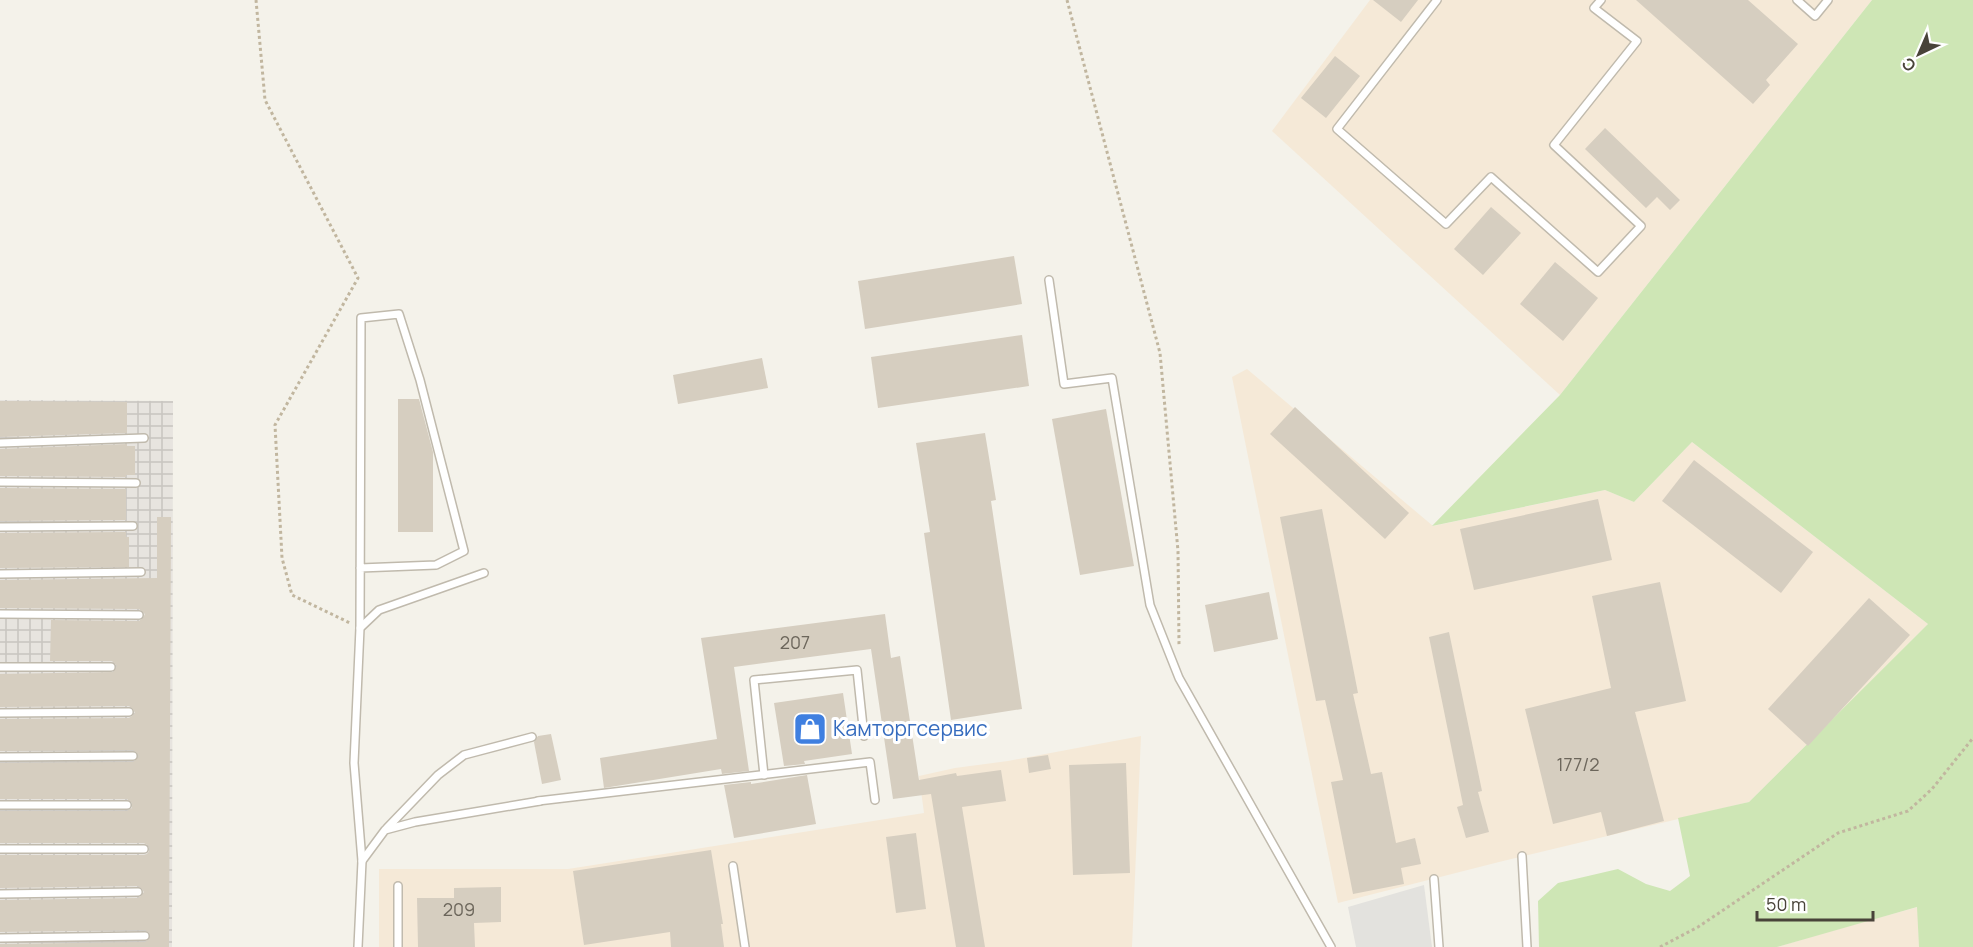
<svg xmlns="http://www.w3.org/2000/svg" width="1973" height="947" font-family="Manrope,sans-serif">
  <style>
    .commercial { fill: #f5e9d7 }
    .industrial { fill: url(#industrial-grid) }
    .grass { fill: #cee6b5 }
    .parking { fill: #e3e2de }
    .building { fill: #d6cec0 }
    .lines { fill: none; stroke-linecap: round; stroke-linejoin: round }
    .service-casing { stroke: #c0baad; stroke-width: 10 }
    .path { stroke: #c1b69f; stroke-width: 3; stroke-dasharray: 3 3; stroke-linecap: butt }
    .service { stroke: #fff; stroke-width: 7 }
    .labels { text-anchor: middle; stroke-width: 6; stroke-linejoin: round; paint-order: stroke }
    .number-label { font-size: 18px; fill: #6c665b }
    .shop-label { font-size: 21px; fill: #366cbe; stroke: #fff; text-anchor: start }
  </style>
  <defs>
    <pattern id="industrial-grid" width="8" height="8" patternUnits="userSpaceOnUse" patternTransform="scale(1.5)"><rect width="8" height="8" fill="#e7e4df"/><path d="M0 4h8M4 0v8" fill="none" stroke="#c8c5c0"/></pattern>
  </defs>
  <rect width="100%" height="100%" fill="#f4f2ea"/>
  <g class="commercial">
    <polygon points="1370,0 1872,0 1560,395 1272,131"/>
    <polygon points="1247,369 1433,526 1605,490 1634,502 1692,442 1928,624 1749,802 1499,862 1338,903 1232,377"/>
    <polygon points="1141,736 1132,947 379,947 379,869 568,869 924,813 919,776 955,768 1008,761"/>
    <polygon points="1918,907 1919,947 1777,947 1837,929"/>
  </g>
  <polygon class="industrial" points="0,400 173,401 172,947 0,947"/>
  <polygon class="grass" points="1872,0 1973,0 1973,947 1919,947 1917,907 1777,947 1539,947 1538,901 1558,883 1618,869 1646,884 1670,891 1690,876 1678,818 1749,802 1928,624 1692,442 1634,502 1605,490 1432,526 1560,395"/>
  <polygon class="parking" points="1424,885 1432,947 1356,947 1348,907"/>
  <g class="building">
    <polygon points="1373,0 1418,0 1401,22"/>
    <polygon points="1636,0 1748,0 1798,44 1766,80 1770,85 1753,104"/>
    <polygon points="1335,56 1360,76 1326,118 1301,98"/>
    <polygon points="1605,128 1680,200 1670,210 1657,197 1646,208 1585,149"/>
    <polygon points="1491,207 1521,233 1483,275 1454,249"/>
    <polygon points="1014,256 1022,304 865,329 858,281"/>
    <polygon points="1555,262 1598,298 1563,341 1520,304"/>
    <polygon points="1022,335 1029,386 878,408 871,357"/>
    <polygon points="762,358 768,388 678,404 673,375"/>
    <polygon points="398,399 419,399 433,452 433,532 398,532"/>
    <polygon points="0,401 127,402 127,433 0,437"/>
    <polygon points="1295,407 1409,513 1385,539 1270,434"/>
    <polygon points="1106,409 1134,566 1080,575 1052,419"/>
    <polygon points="985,433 996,500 991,501 1022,709 951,720 924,533 930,532 916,443"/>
    <polygon points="127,444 127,446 135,446 135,475 126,475 126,477 0,476 0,449"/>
    <polygon points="1694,460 1813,552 1781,593 1662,501"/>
    <polygon points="0,488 126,489 126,520 0,521"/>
    <polygon points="1598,499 1612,560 1474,590 1460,529"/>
    <polygon points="1322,509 1358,693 1353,694 1371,774 1382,772 1396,843 1415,838 1421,864 1401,868 1404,884 1353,894 1331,782 1343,780 1325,700 1316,701 1280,517"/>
    <polygon points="157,517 171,517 169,947 0,947 0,944 145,942 150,938 149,933 145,930 0,932 0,900 138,898 141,896 144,892 142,889 138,886 0,888 0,855 144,855 147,854 150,850 149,846 144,843 0,843 0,811 127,811 132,808 132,803 127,799 0,799 0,763 133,762 139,757 137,753 133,750 0,751 0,719 129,718 132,716 135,713 133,709 129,706 0,707 0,674 113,672 117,666 112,661 50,661 51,620 139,621 143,618 145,614 139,609 0,608 0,580 157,578"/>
    <polygon points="126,532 126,537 129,537 129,567 0,568 0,533"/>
    <polygon points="1660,582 1686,701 1635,712 1664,821 1607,836 1601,812 1553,824 1525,709 1611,688 1592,596"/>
    <polygon points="1269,592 1278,639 1214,652 1205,605"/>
    <polygon points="1869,598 1910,635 1808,746 1768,709"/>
    <polygon points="885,614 891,658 900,656 919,780 956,773 957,776 1001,770 1006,801 962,807 985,947 956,947 931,794 893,799 871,649 734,667 749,771 722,774 721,769 604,788 600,758 717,739 701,638"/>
    <polygon points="1449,632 1482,791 1478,792 1489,832 1466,838 1457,807 1463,805 1429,637"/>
    <polygon points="843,693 852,754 804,761 805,764 784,766 774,703"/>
    <polygon points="551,734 561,780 542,784 534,742 538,736"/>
    <polygon points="1048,755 1051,769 1029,773 1027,758"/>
    <polygon points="1126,763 1130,873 1073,875 1069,765"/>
    <polygon points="807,775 816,824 734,838 724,785 751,782 751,784"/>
    <polygon points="916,833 926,909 896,913 886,837"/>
    <polygon points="711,850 723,924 721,924 724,947 671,947 670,932 584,945 573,871"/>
    <polygon points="501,887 501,922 474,923 475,947 418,947 417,898 454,898 454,888"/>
  </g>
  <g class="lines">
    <defs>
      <g id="service">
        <polyline points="1437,0 1337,129 1446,224 1491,177 1598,272 1641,226 1554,145 1637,41 1594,8 1601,0"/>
        <polyline points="1797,0 1815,16 1828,0"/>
        <polyline points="1049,280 1064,384 1112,378 1150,605 1179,678 1331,947"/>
        <polyline points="0,443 144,438"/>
        <polyline points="0,482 136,483"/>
        <polyline points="0,527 133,526"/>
        <polyline points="0,574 141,572"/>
        <polyline points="0,614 139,615"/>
        <polyline points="360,628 361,318 399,314 420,380 464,551 436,565 360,568"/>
        <polyline points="0,667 111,667"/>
        <polyline points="0,713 129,712"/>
        <polyline points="0,757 133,756"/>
        <polyline points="764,775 754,680 857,670 864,736"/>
        <polyline points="538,801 870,762 875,800"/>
        <polyline points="0,805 127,805"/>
        <polyline points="387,828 438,775 464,755 532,737"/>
        <polyline points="0,849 144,849"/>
        <polyline points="1522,856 1527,947"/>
        <polyline points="362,861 354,763 360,628 379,610 484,573"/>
        <polyline points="733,866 745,947"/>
        <polyline points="1434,879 1439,947"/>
        <polyline points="0,894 138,892"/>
        <polyline points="0,938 145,936"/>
        <polyline points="358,947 362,861 385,830 415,822 540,801"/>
        <polyline points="398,947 398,886"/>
      </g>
    </defs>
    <use href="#service" class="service-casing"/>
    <g class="path">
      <polyline points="256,0 265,100 358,278 275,425 282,558 292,595 350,623"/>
      <polyline points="1067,0 1160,353 1178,551 1179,645"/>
      <polyline points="1660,947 1698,927 1838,833 1908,811 1932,789 1973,738"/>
    </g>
    <use href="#service" class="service"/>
  </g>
  <defs>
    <symbol id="shop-square" viewBox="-11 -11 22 22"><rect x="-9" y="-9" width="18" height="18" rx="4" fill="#3f7fe0" stroke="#fff"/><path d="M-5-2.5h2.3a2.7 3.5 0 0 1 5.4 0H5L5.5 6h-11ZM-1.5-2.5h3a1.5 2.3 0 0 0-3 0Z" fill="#fff"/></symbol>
  </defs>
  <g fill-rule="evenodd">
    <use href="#shop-square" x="791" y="710" width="38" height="38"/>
  </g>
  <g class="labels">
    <g class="number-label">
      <text x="795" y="649">207</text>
      <text x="1578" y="771">177/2</text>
      <text x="459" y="916">209</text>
    </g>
    <g class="shop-label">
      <text x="833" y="736">Камторгсервис</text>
    </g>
  </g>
  <g transform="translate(1919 54) rotate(224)" stroke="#ffffff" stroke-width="4.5" paint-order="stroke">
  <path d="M0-4.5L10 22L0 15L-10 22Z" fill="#484339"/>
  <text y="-9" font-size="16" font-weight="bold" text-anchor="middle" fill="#484339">С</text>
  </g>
  <path d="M1757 911v9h116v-9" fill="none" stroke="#484339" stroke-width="3"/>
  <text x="1766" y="911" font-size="18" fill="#484339" stroke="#ffffff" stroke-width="4.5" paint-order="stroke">50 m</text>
</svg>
